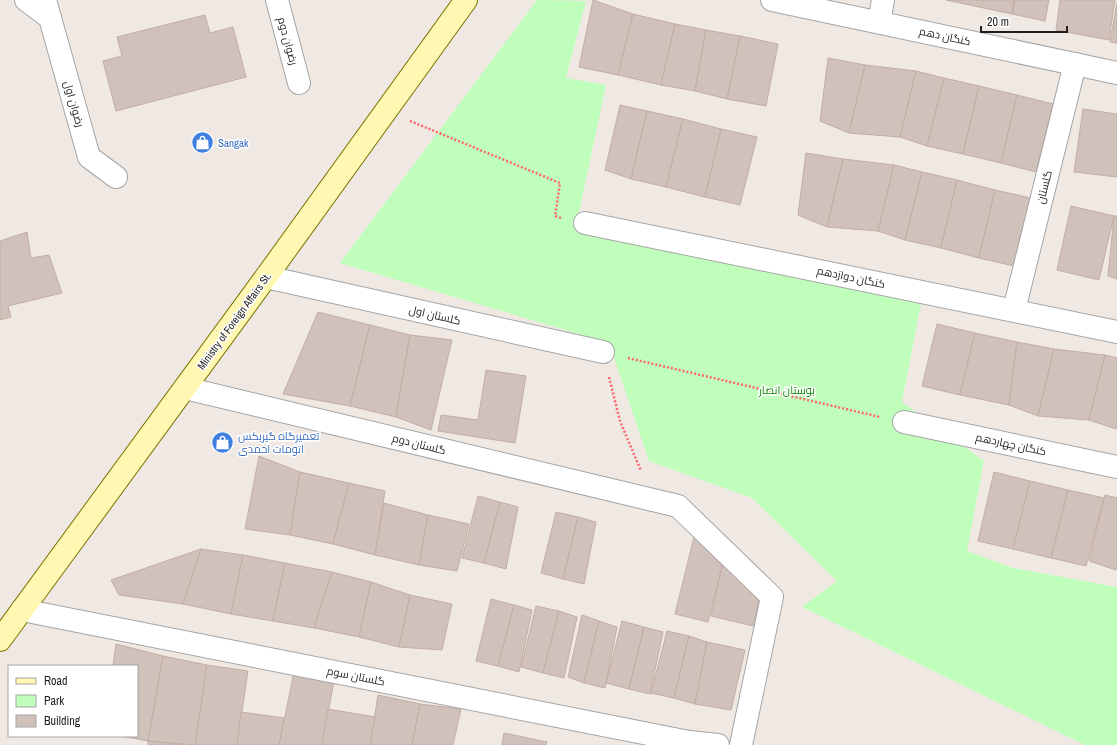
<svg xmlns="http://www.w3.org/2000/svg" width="1117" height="745" font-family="'Archivo Narrow',Cairo,sans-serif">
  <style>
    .park { fill: #c0ffbb }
    .building { fill: #d0c1bb; stroke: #c3ada4 }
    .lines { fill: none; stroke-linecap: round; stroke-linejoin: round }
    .street-casing { stroke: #a5a5a5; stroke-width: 24 }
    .secondary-casing { stroke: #7a7400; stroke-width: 24 }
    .path { stroke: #ff656c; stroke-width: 2.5; stroke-dasharray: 2 2; stroke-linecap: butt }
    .street { stroke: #fff; stroke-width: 22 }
    .secondary { stroke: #fff7b2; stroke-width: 22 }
    .labels { text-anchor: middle; stroke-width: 3; stroke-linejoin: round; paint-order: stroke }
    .street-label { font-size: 11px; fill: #1e1e1e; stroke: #fff }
    .shop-label { font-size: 11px; fill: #366cbe; stroke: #fff; text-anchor: start }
    .park-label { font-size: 11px; fill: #0a8701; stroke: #fff }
  </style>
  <rect width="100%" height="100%" fill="#f0e9e3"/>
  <polygon class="park" points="537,0 586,1 566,78 606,85 576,227 921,304 902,402 984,461 967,551 1013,568 1117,587 1117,745 1085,745 802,607 837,581 752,498 649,461 609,343 340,263"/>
  <g class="building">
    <polygon points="593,0 633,14 618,75 579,67"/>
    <polygon points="946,0 1014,0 1012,14"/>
    <polygon points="1015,0 1049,0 1045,21 1012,14"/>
    <polygon points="1060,0 1115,0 1109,40 1056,30"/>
    <polygon points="1117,3 1117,43 1110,42"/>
    <polygon points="633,14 675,24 661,85 618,75"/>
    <polygon points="205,15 210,33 233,27 246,77 116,111 103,61 122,56 117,37"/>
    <polygon points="675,24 706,30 695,91 661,85"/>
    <polygon points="706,30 740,36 727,99 695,91"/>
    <polygon points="740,36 778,44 766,106 727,99"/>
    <polygon points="828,58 865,65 849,133 820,121"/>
    <polygon points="865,65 916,71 900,137 849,133"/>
    <polygon points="916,71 944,78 927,146 900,137"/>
    <polygon points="944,78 979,86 963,154 927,146"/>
    <polygon points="979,86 1017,95 1001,163 963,154"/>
    <polygon points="1017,95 1053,104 1036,172 1001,163"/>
    <polygon points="620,105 647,111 631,179 605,170"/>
    <polygon points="1083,109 1117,114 1117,177 1074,172"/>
    <polygon points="647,111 683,119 666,187 631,179"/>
    <polygon points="683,119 721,129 705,197 666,187"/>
    <polygon points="721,129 757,137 740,205 705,197"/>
    <polygon points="806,153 843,159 827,227 798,215"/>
    <polygon points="843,159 894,165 878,231 827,227"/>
    <polygon points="894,165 922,172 905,240 878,231"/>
    <polygon points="922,172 957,180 941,248 905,240"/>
    <polygon points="957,180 995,190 979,258 941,248"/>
    <polygon points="995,190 1031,198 1014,266 979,258"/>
    <polygon points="1071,206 1114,216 1099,280 1057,270"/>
    <polygon points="1114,216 1117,216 1117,279 1108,276"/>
    <polygon points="27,232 31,258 49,255 62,293 8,306 11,317 0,320 0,241"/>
    <polygon points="318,312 370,325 350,406 283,394"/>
    <polygon points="937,324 975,333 960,395 922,386"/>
    <polygon points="370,325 410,335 396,417 350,406"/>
    <polygon points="975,333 1017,342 1009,405 960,395"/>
    <polygon points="410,335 452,340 431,430 396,417"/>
    <polygon points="1017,342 1054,349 1038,416 1009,405"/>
    <polygon points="1054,349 1105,355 1089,420 1038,416"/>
    <polygon points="1105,355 1117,358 1117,425 1116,429 1089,420"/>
    <polygon points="486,370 526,376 515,443 438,431 441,415 478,420"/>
    <polygon points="259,456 300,472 290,535 245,529"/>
    <polygon points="300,472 349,483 333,544 290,535"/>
    <polygon points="994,472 1030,481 1013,549 978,541"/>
    <polygon points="1030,481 1068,490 1051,558 1013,549"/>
    <polygon points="349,483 385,491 375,555 333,544"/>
    <polygon points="1068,490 1104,498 1086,566 1051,558"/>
    <polygon points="1105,495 1117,498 1117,565 1116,570 1089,561"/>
    <polygon points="478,496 500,502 484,563 462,558"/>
    <polygon points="500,502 518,507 506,569 484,563"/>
    <polygon points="384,503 428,515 419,565 375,555"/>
    <polygon points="556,512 578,517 563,579 541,573"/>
    <polygon points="428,515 469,524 457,571 419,565"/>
    <polygon points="578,517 596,522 584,584 563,579"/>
    <polygon points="694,537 723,562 708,622 675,614"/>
    <polygon points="201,549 243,555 231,614 183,604"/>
    <polygon points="201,549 183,604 119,595 111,580"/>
    <polygon points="243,555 285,563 273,621 231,614"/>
    <polygon points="723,562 759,599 753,626 711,616"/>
    <polygon points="285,563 332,572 314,628 273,621"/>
    <polygon points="332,572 371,582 359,637 314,628"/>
    <polygon points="371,582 410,595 399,647 359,637"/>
    <polygon points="410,595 452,604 442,650 399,647"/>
    <polygon points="491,599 514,605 498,666 476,661"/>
    <polygon points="514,605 532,610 519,672 498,666"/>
    <polygon points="536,606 559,611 543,673 521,667"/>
    <polygon points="559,611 577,617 564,678 543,673"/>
    <polygon points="582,615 599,621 584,683 568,677"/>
    <polygon points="599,621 617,627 605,688 584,683"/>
    <polygon points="622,621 644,627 629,689 606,683"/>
    <polygon points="644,627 663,632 650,694 629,689"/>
    <polygon points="667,631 689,636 674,698 651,693"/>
    <polygon points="689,636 707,642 695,704 674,698"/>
    <polygon points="707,642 745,650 731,710 695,704"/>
    <polygon points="116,644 163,656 148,741 121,736 137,736 137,666 113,666"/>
    <polygon points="163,656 207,665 195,745 148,741"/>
    <polygon points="207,665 248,671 237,745 195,745"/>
    <polygon points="294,672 334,681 322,745 279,745"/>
    <polygon points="378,695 420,704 412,745 370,745"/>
    <polygon points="420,704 461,709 453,745 412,745"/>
    <polygon points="328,709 375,717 370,745 322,745"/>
    <polygon points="241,712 284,718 279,745 237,745"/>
    <polygon points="504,733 547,742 546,745 502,745"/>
    <polygon points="148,741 184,745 148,745"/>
  </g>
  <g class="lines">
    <defs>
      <g id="street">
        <polyline points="26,0 50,18"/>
        <polyline points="45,0 89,157 116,177"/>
        <polyline points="277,0 299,83"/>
        <polyline points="772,0 1117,73"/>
        <polyline points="879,22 883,0"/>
        <polyline points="585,223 1117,332"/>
        <polyline points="266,277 603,352"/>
        <polyline points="1014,310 1075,64"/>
        <polyline points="185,388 678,506 772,597 741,745"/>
        <polyline points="904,422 1117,467"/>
        <polyline points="22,610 689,742 718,745"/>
      </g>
      <polyline id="secondary" points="0,640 266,277 466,0"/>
    </defs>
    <use href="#street" class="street-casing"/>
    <use href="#secondary" class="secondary-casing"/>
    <g class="path">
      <polyline points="410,121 560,183 555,216 561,218"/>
      <polyline points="628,358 880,417"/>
      <polyline points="609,377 620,421 641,471"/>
    </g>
    <use href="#street" class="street"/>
    <use href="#secondary" class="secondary"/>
  </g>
  <defs>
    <symbol id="shop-disc" viewBox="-11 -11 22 22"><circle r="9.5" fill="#3f7fe0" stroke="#fff"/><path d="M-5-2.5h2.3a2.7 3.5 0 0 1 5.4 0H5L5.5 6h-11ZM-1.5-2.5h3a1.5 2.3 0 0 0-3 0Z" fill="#fff"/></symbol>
  </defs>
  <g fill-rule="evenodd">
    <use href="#shop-disc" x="190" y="130" width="25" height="25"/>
    <use href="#shop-disc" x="210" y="430" width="25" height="25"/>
  </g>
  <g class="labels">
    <g class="street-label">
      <text transform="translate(945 36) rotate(12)" y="4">کنگان دهم</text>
      <text transform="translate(288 41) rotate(75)" y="4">رضوان دوم</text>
      <text transform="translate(74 104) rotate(74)" y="4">رضوان اول</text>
      <text transform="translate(1044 187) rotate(-76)" y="4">گلستان</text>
      <text transform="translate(851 277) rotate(12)" y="4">کنگان دوازدهم</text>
      <text transform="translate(435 315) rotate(13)" y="4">گلستان اول</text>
      <text transform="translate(234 321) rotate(-54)" y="4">Ministry of Foreign Affairs St.</text>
      <text transform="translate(419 444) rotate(14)" y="4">گلستان دوم</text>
      <text transform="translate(1011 444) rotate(12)" y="4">کنگان چهاردهم</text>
      <text transform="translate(356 676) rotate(11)" y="4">گلستان سوم</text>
    </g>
    <g class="shop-label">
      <text x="218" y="147">Sangak</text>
      <text x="238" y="440">تعمیرگاه گیربکس<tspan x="238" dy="13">اتومات احمدی</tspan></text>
    </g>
    <g class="park-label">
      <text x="787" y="394">بوستان انصار</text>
    </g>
  </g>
  <rect x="8" y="665" width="130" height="72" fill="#ffffff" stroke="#a5a5a5"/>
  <rect x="16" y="678" width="20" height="6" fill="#fff7b2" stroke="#a5a5a5"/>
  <text x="44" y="685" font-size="12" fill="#1e1e1e">Road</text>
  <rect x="16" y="695" width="20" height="12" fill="#c0ffbb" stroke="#a5a5a5"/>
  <text x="44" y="705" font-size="12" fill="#1e1e1e">Park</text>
  <rect x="16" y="715" width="20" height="12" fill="#d0c1bb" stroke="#a5a5a5"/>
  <text x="44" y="725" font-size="12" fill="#1e1e1e">Building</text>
  <path d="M981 26v6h86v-6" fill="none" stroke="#1e1e1e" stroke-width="2"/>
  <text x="987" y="26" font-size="12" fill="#1e1e1e" stroke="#ffffff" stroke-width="3" paint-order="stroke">20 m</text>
</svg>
